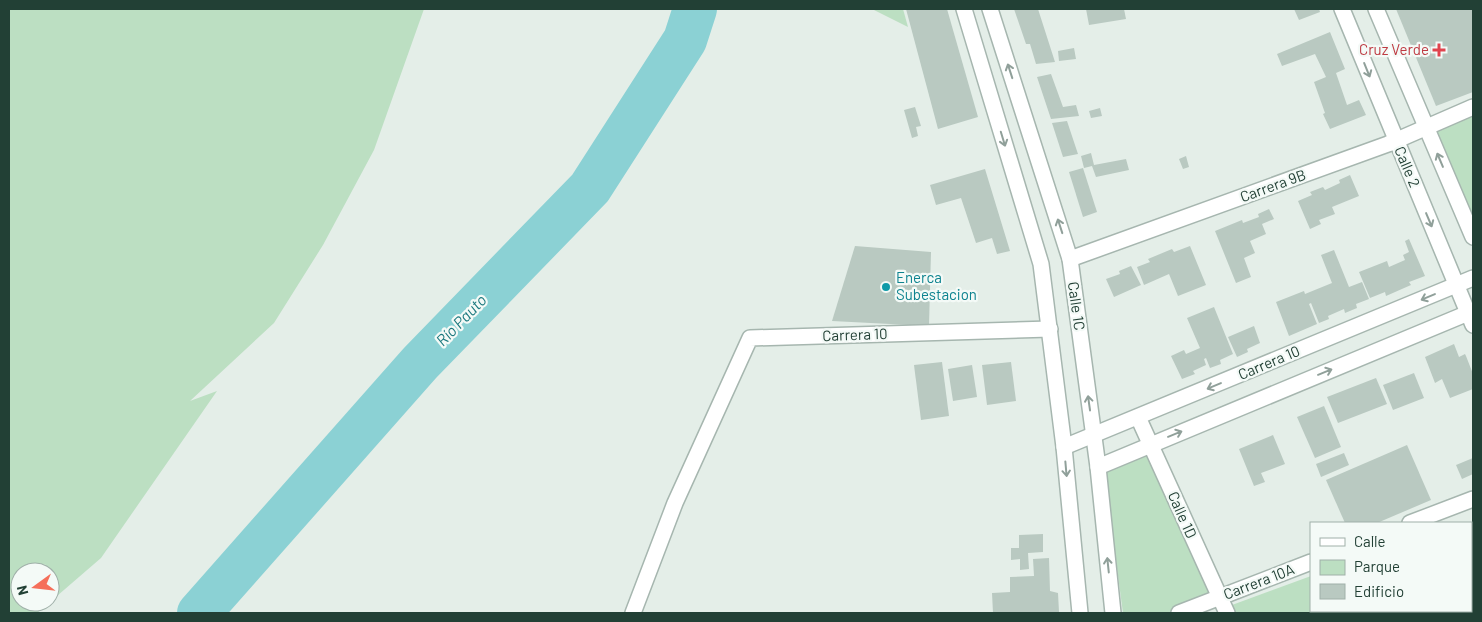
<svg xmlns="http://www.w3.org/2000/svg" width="1482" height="622" font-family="Barlow,sans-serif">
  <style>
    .green { fill: #bcdfc2 }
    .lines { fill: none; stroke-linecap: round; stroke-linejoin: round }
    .river { stroke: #8bd1d4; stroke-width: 44 }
    .building { fill: #b9c9c1 }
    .minor-casing { stroke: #a6b6af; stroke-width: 18 }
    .tertiary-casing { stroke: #a6b6af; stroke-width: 18 }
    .minor { stroke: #fff; stroke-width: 15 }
    .tertiary { stroke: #fff; stroke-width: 15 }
    .oneway { stroke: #90a09a }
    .health-dot { fill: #e0444e; stroke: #f4faf7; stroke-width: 2 }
    .culture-dot { fill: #0f9aa8; stroke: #f4faf7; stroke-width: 2 }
    .labels { text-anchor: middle; stroke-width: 4.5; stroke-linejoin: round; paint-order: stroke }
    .health-label { font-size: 15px; fill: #be3a42; stroke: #f4faf7; text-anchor: end }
    .street-label { font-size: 15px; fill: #224035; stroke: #f4faf7 }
    .culture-label { font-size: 15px; fill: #0d838f; stroke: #f4faf7; text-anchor: start }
    .water-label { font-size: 16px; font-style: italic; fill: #1a787e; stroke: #f4faf7 }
  </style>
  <rect width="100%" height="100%" fill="#e4eee8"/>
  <g class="green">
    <polygon points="9,9 424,9 374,150 323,245 274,323 190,401 217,391 101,558 50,602 50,572 20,572 20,602 50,602 37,613 9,613"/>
    <polygon points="872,9 903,9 908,27"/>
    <polygon points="1473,113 1473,221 1435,129"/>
    <polygon points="1146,454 1211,596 1167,613 1123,613 1104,471"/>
    <polygon points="1311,576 1311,611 1396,611 1397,613 1236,613 1232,605"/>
  </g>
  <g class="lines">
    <polyline class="river" points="199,613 420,363 590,188 685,40 695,9"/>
  </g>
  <g class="building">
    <polygon points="906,9 947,9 978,117 938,129"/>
    <polygon points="1014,9 1038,9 1055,62 1036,64 1030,44 1026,44"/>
    <polygon points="1086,9 1124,9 1126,19 1089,25"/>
    <polygon points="1294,9 1319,9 1320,12 1299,20"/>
    <polygon points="1396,9 1473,9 1473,92 1436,106"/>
    <polygon points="1330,32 1345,69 1336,73 1347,105 1359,100 1366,115 1330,129 1323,114 1325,113 1314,82 1326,77 1315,54 1282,66 1277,54"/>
    <polygon points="1074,48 1076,59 1059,61 1058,51"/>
    <polygon points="1051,74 1063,107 1076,105 1079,116 1051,119 1037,77"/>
    <polygon points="915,107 921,126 916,127 918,136 912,138 904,110"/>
    <polygon points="1100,108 1102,116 1091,118 1089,111"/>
    <polygon points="1067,121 1078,154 1063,157 1052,123"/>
    <polygon points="1091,153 1094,165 1126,159 1129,170 1096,177 1092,166 1084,168 1081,156"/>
    <polygon points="1186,156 1189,167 1183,169 1179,159"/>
    <polygon points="1083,168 1097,212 1083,217 1069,172"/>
    <polygon points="985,169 1010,251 997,254 992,238 976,243 961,198 936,205 930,185"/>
    <polygon points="1350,175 1359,196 1332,207 1335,214 1319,220 1321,224 1310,229 1298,201 1312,195 1310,192 1323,187 1325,190 1340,183 1339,180"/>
    <polygon points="1269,209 1274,219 1262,224 1266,234 1250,241 1255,253 1244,258 1251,277 1236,283 1215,231 1242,220 1243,223 1259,217 1258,214"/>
    <polygon points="1409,239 1425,276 1409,282 1411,285 1386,296 1385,292 1370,298 1359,272 1387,261 1389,267 1405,260 1403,255 1409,252 1405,241"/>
    <polygon points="855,246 931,252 929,326 832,321"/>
    <polygon points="1190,246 1206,285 1178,296 1169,274 1144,285 1137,267 1150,262 1148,259 1172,249 1174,252"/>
    <polygon points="1334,250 1349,287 1362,282 1369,299 1356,304 1357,308 1345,313 1344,309 1328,316 1329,319 1319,323 1311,303 1309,304 1317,324 1289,336 1276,302 1304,291 1305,294 1332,283 1321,255"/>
    <polygon points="1131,266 1141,285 1114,297 1106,279 1120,274 1119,271"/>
    <polygon points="1214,307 1233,354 1220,360 1221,364 1210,368 1206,358 1204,359 1206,365 1193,371 1195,374 1182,379 1171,356 1184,350 1186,354 1200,348 1187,318"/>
    <polygon points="1254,326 1260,343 1247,349 1248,352 1237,357 1228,337"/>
    <polygon points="1454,344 1459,357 1465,354 1466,356 1473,374 1473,389 1450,398 1442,379 1435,383 1425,357"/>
    <polygon points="942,362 949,416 921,420 914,365"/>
    <polygon points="1011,362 1016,401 987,405 982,365"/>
    <polygon points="972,365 977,397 953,401 948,369"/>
    <polygon points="1414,373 1424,398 1393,410 1383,385"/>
    <polygon points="1376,378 1387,404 1338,423 1327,397"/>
    <polygon points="1324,406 1341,447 1315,458 1297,417"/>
    <polygon points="1273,435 1285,464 1261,473 1265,482 1254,486 1239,449"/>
    <polygon points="1407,445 1431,500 1377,523 1345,523 1326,480"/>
    <polygon points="1344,453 1349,465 1321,477 1316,464"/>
    <polygon points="1473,458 1473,474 1462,479 1456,465"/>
    <polygon points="1043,534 1043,552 1028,553 1029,569 1020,570 1020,559 1011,560 1011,548 1019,548 1019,535"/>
    <polygon points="1473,553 1473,597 1471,590 1471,554"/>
    <polygon points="1049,558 1050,591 1058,593 1059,612 993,613 992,593 1010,592 1010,577 1034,576 1033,559"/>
    <polygon points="1473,602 1473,613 1444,613 1450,611 1471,611 1471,603"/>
    <polygon points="1396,611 1430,611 1431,613 1397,613"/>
  </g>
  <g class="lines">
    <defs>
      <g id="minor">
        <polyline points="964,9 1041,264 1064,447 1080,613"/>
        <polyline points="990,9 1070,259 1098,467 1113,613"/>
        <polyline points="1070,259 1388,144 1473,107"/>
        <polyline points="1138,417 1227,613"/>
        <polyline points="1064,447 1473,278"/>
        <polyline points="1098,467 1473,311"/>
        <polyline points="1410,523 1473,499"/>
        <polyline points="633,613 675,503 750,338 1050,329"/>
        <polyline points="1179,613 1311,562"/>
      </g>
      <g id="tertiary">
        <polyline points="1342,9 1473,325"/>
        <polyline points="1376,9 1473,237"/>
      </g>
    </defs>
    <use href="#minor" class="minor-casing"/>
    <use href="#tertiary" class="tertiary-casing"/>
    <use href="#minor" class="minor"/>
    <use href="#tertiary" class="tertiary"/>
  </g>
  <defs><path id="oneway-shaft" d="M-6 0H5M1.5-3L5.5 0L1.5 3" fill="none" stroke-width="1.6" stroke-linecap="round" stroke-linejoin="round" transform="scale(1.25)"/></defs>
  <g class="oneway">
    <use href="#oneway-shaft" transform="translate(1367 70) rotate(68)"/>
    <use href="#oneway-shaft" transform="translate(1010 71) rotate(-108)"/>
    <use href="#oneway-shaft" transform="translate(1003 139) rotate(73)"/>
    <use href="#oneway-shaft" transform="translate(1440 160) rotate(-113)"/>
    <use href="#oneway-shaft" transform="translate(1429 220) rotate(67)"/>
    <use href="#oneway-shaft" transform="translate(1060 226) rotate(-108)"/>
    <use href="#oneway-shaft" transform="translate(1428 297) rotate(157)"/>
    <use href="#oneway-shaft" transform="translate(1325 372) rotate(-22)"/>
    <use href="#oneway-shaft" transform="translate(1214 386) rotate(157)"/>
    <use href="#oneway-shaft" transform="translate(1089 403) rotate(-98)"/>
    <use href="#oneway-shaft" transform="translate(1175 434) rotate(-22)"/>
    <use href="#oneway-shaft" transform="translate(1066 469) rotate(85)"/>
    <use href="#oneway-shaft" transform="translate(1108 565) rotate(-96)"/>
  </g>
  <path class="health-dot" d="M1436.5 42.5h5v5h5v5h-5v5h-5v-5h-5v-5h5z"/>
  <circle class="culture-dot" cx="886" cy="287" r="5"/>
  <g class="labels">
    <g class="health-label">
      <text x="1429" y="55">Cruz Verde</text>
    </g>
    <g class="street-label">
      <text transform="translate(1407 167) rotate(67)" y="5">Calle 2</text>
      <text transform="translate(1273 186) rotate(-20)" y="5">Carrera 9B</text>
      <text transform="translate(1076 306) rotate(82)" y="5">Calle 1C</text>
      <text transform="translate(855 335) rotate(-2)" y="5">Carrera 10</text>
      <text transform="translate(1269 363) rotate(-23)" y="5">Carrera 10</text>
      <text transform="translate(1182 515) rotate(66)" y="5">Calle 1D</text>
      <text transform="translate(1259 582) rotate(-21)" y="5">Carrera 10A</text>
    </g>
    <g class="culture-label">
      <text x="896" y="283">Enerca<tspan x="896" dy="17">Subestacion</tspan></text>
    </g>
    <g class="water-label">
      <text transform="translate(461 320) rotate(-46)" y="6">Río Pauto</text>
    </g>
  </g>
  <rect width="1482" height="622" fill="none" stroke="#224035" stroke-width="20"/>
  <rect x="1310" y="522" width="162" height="90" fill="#f4faf7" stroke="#a0b0a9"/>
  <rect x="1320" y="538" width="25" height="8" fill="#ffffff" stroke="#a0b0a9"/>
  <text x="1354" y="547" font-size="15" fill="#224035">Calle</text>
  <rect x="1320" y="560" width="25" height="15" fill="#bcdfc2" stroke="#a0b0a9"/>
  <text x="1354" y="572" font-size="15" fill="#224035">Parque</text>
  <rect x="1320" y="584" width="25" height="15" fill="#b9c9c1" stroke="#a0b0a9"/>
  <text x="1354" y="597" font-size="15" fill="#224035">Edificio</text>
  <g transform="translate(35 587) rotate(255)"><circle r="24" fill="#f4faf7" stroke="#a0b0a9"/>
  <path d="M0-4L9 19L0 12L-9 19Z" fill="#f56f5a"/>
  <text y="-8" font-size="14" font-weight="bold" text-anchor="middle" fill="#224035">N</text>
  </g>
</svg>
